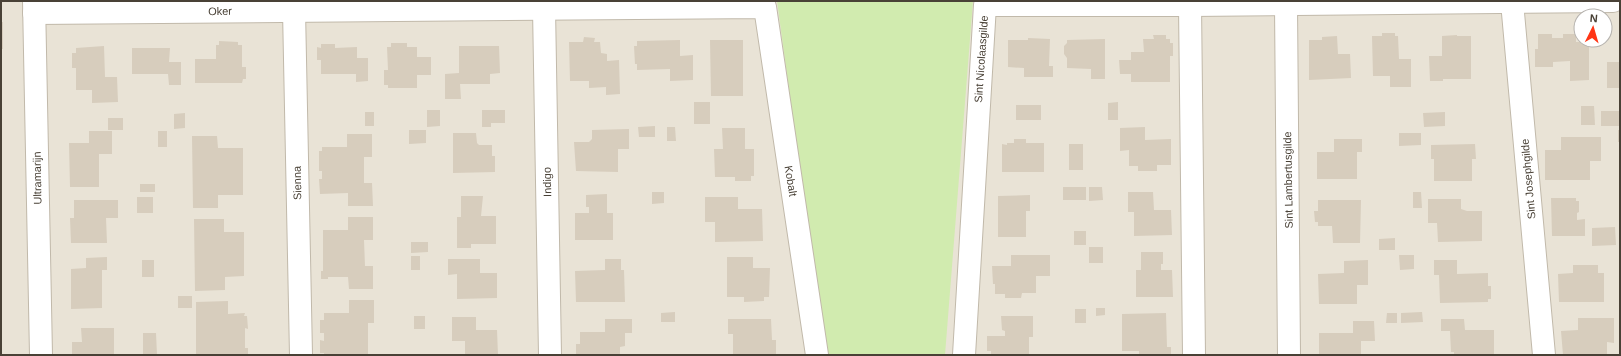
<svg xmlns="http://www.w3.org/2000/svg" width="1621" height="356" font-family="Helvetica,sans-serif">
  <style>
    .residential { fill: #e9e3d6; fill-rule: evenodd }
    .green { fill: #d1ebaf }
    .building { fill: #d7cdbd }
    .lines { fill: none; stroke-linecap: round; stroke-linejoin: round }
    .minor-casing { stroke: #c1b9aa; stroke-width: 24 }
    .minor { stroke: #fff; stroke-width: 22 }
    .labels { text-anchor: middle; stroke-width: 4; stroke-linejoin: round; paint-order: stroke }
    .street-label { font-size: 11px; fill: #494136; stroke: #fff }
  </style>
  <rect width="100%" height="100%" fill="#f5f1e8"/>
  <path class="residential" d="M 1,1 L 1620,1 L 1620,355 L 1,355 ZM 1581,16 L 1605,16 L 1605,40 L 1581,40 Z"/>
  <polygon class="green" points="777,1 973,1 945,355 825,355"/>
  <g class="building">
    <rect x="1" y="22" width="2" height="27"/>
    <polygon points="1382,33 1395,33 1395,36 1398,36 1399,59 1411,59 1411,87 1390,87 1390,76 1373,76 1372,36 1382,36"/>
    <polygon points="1538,34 1552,34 1552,38 1563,38 1563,34 1576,34 1576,42 1589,42 1589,80 1570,81 1570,61 1553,62 1553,67 1535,67 1535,49 1538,49"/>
    <polygon points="1153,35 1166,35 1166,39 1170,39 1170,43 1173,43 1173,56 1170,56 1170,82 1131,82 1131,74 1120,74 1119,60 1131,60 1131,52 1144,52 1143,39 1154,39"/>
    <polygon points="1457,35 1457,36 1471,36 1471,79 1443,79 1443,81 1430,81 1429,56 1442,56 1442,36"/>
    <polygon points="1337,36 1338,54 1350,54 1351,78 1309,80 1309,40 1322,40 1322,37"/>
    <polygon points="584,37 595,38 594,42 600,42 601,53 607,54 607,61 619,60 620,94 606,95 606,87 589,88 589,81 570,81 569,42 583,42"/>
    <polygon points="1028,38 1050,39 1049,66 1053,66 1053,77 1024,77 1024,68 1008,67 1008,40 1028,40"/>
    <polygon points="1105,39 1105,79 1091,79 1091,69 1067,68 1067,58 1064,54 1064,46 1067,43 1067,40"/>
    <polygon points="680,40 680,56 693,55 693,80 670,81 670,69 637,70 637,64 635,64 634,46 637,46 637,41"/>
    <polygon points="710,40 743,40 743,96 711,96"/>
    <polygon points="219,41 238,42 238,45 242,45 242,67 246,67 246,79 243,79 242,83 195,83 195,59 216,59 216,45 219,45"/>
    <polygon points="391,43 407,43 407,47 417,47 417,57 431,57 431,75 417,75 417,88 388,88 388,85 384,85 384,70 388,70 387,47 391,47"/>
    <polygon points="321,44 335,44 335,48 357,47 357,58 368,58 368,81 356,82 356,74 321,74 321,60 317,60 317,47 321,48"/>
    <polygon points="104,46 105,77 117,77 118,102 92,103 92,90 76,90 76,68 72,68 72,53 76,53 76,48"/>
    <polygon points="459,46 499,46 500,73 490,74 490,84 460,84 461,99 445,99 445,74 459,73"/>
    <polygon points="132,48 170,48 169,62 181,62 181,85 169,85 168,74 132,74"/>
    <rect x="1607" y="62" width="13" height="26"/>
    <rect x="694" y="102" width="16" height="22"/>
    <polygon points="1118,102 1118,120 1108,120 1108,103"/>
    <rect x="1016" y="105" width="25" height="15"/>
    <polygon points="1581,106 1594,106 1595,125 1581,125"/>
    <polygon points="427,110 440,110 440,126 427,127"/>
    <polygon points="482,110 505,110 505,123 491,123 491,127 482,127"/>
    <rect x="1601" y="111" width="19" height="15"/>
    <rect x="365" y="112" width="9" height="14"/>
    <polygon points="1445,112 1445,126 1424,127 1423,113"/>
    <polygon points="185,113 185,128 174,129 174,114"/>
    <rect x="108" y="118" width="15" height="12"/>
    <polygon points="655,126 655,137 639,137 638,127"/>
    <polygon points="667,127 675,127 676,141 667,141"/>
    <polygon points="1145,127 1145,140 1171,139 1171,165 1157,165 1157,171 1138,171 1138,166 1129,166 1129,150 1120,151 1120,128"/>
    <polygon points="722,128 745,128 745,149 754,149 754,176 751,176 751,181 735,181 735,177 715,177 714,149 723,149"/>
    <polygon points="629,129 629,149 618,149 618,172 576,171 574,142 589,142 592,139 592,130"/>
    <polygon points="409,130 426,130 426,143 409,144"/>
    <rect x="1618" y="130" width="2" height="12"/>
    <polygon points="89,131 112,131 112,154 99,154 99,187 70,187 69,143 89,143"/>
    <rect x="158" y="131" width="9" height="16"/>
    <polygon points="453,133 476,133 477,143 479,145 492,145 492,156 495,156 495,172 453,173"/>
    <polygon points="1399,133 1421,133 1421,145 1399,146"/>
    <polygon points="347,134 372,134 372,157 364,157 364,183 372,183 373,206 348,206 348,193 320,194 319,179 322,179 322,171 319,171 319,151 322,151 322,147 347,147"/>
    <polygon points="192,136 217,136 218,148 243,148 243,195 218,195 218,208 193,208"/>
    <polygon points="1561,137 1601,137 1601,161 1590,161 1590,180 1545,180 1545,150 1561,150"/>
    <polygon points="1014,139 1026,139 1026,143 1044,143 1044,172 1002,172 1002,144 1007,145 1007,143 1014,143"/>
    <polygon points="1334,139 1362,139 1362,152 1357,152 1357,179 1317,179 1317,152 1334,152"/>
    <rect x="1069" y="144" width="14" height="26"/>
    <polygon points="1475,144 1476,159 1472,159 1472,181 1434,181 1434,159 1431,159 1431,145"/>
    <rect x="140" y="184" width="15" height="8"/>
    <rect x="1063" y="187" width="23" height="13"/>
    <polygon points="1089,187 1102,187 1103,200 1089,201"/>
    <polygon points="652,192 664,192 664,203 652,204"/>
    <polygon points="1128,192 1153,192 1154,210 1171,210 1172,235 1134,236 1134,212 1128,212"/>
    <polygon points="1413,192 1421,192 1422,208 1413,208"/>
    <polygon points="607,194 607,213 613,213 613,240 575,240 575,213 589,213 589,207 586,207 586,195"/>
    <polygon points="1030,195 1030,211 1026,211 1026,237 998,237 998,196"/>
    <polygon points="461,196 483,196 481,216 496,216 496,244 471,244 471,248 457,248 457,217 461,217"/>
    <rect x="137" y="197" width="16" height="16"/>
    <polygon points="705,197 738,197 738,209 762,209 763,241 715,242 715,222 705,222"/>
    <polygon points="1551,198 1576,198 1576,201 1579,201 1579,212 1577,213 1577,220 1585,219 1585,236 1552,236"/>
    <polygon points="1428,199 1461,199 1461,209 1467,211 1482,211 1482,241 1438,242 1437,223 1428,223"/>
    <polygon points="74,200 118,200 118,218 106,218 107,243 71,243 70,218 74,218"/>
    <polygon points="1318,200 1361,200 1360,243 1333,243 1332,226 1318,226 1318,222 1315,222 1314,211 1318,211"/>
    <polygon points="348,217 373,217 373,240 364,240 365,266 373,266 373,289 349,289 348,277 328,277 328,279 321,279 321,271 323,271 323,230 348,230"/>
    <polygon points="194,219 224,219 224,232 244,232 244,276 225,277 225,290 195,291"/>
    <polygon points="1615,227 1616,245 1592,246 1592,228"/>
    <rect x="1074" y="231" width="12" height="14"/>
    <polygon points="1395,238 1395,250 1379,250 1379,239"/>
    <polygon points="411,242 428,242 428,252 411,253"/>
    <rect x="1089" y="247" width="14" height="16"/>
    <polygon points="1141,252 1163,252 1163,264 1161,264 1161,270 1172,270 1173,297 1136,297 1136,270 1141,270"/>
    <polygon points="1011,255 1050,255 1050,276 1036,276 1036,293 1022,293 1021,298 1005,298 1005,294 995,294 995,284 993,284 992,266 1011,266"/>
    <polygon points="1399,255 1414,255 1414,269 1400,270"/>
    <rect x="411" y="256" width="9" height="14"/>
    <polygon points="107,257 107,270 102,270 102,308 71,309 71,269 86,268 86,258"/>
    <polygon points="727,257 753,257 753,268 770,268 769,297 764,297 764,301 744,302 744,297 727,297"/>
    <polygon points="448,259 480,259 480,273 497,273 497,298 457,299 457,274 448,275"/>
    <polygon points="605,259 621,259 621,270 624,270 625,302 576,302 575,271 605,270"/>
    <rect x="142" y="260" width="12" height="17"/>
    <polygon points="1368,260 1368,285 1357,285 1357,304 1319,304 1318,274 1344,273 1344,261"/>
    <polygon points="1434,260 1457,260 1457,274 1488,273 1488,286 1491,286 1491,299 1488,299 1488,302 1440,303 1439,275 1434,275"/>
    <polygon points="1573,265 1598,265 1598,273 1604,273 1604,302 1559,302 1558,274 1573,273"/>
    <rect x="178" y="296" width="14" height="12"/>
    <polygon points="349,300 374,300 374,323 368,323 368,355 324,355 324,353 320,353 320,340 324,341 324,333 320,333 320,320 324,320 324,313 349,313"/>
    <polygon points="228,301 228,314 245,313 244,316 247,316 248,329 245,328 245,348 248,348 248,355 196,355 196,302"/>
    <polygon points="1096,308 1105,308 1105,315 1096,316"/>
    <rect x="1075" y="309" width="11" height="14"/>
    <polygon points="675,312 675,322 661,322 661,313"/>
    <polygon points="1422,312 1423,322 1401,323 1401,313"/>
    <polygon points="1166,313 1167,347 1171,347 1171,355 1139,355 1139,351 1122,351 1122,314"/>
    <polygon points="1387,313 1397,313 1397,323 1386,323"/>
    <rect x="414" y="316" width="11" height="13"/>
    <polygon points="1001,316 1033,316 1033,337 1029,337 1029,355 991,355 991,351 987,351 987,336 1005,336 1005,331 1002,330"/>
    <polygon points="452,317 476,317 476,330 497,330 498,355 465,355 465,341 452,341"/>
    <polygon points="1578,318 1614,318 1614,343 1607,342 1607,355 1563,355 1561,331 1578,330"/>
    <polygon points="605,319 632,319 632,333 625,333 625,346 620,347 620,355 576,355 576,344 580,344 580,332 605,332"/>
    <polygon points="728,319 771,319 772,340 776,340 776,354 775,355 733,355 733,334 728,334"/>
    <polygon points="1441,319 1464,319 1465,330 1494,330 1494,355 1454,355 1454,352 1451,352 1450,331 1441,331"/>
    <polygon points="1353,321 1374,321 1375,341 1361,341 1361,355 1319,355 1319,333 1353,333"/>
    <polygon points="81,328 114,328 114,355 72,355 72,342 82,342"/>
    <polygon points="143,333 156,333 157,355 143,355"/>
  </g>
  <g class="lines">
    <defs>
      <g id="minor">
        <polyline points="34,1 41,355"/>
        <polyline points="1512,2 1544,355"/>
        <polyline points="1190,5 1613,1"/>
        <polyline points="1286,5 1289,355"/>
        <polyline points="544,8 550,355"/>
        <polyline points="294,10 301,355"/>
        <polyline points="34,13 765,7 817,355"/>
        <polyline points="964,355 985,5 1190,5 1194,355"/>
      </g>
    </defs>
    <use href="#minor" class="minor-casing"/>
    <use href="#minor" class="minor"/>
  </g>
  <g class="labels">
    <g class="street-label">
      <text transform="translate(220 11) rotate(-1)" y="4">Oker</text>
      <text transform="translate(981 59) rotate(-86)" y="4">Sint Nicolaasgilde</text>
      <text transform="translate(37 178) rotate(-91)" y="4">Ultramarijn</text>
      <text transform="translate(1528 179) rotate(-95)" y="4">Sint Josephgilde</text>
      <text transform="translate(1288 180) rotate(-91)" y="4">Sint Lambertusgilde</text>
      <text transform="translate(791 181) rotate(81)" y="4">Kobalt</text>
      <text transform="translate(547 182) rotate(-91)" y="4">Indigo</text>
      <text transform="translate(297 183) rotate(-91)" y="4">Sienna</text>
    </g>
  </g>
  <rect width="1621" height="356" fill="none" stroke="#494136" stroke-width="4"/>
  <g transform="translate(1593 28) rotate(5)"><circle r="19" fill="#ffffff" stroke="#b6b3af"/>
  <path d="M0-3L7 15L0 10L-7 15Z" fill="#ff3515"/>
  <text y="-6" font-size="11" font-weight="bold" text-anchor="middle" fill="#494136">N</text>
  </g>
</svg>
